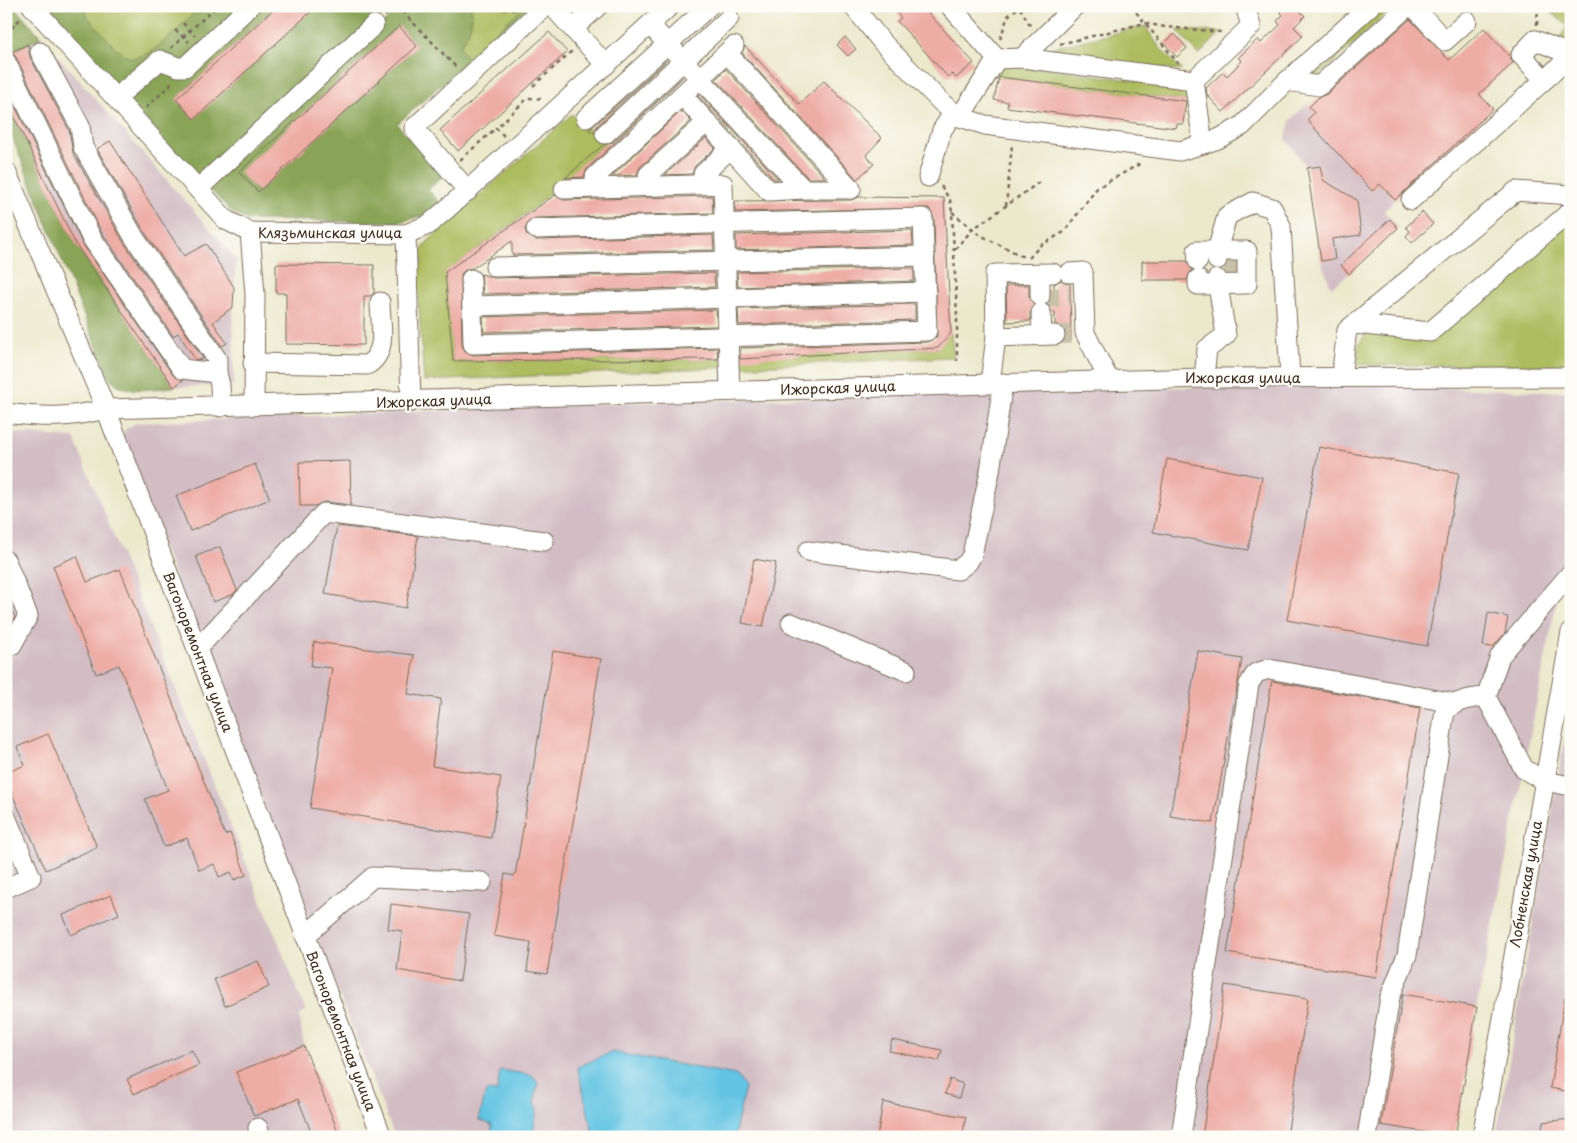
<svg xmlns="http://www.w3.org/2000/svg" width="1577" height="1143" font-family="'Playpen Sans',sans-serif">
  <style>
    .industrial { fill: #d2bdc5 }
    .green { fill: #acbc5f; stroke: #74733e }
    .forest { fill: #89a456; stroke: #62673a; fill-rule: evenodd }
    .water { fill: #64c4e3; stroke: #507780 }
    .building { fill: #edaca4 }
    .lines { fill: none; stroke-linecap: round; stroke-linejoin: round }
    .minor-tunnel { stroke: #c9c2a9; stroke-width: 19; stroke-dasharray: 19 9; stroke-linecap: butt }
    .minor-casing { stroke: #796c5b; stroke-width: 21 }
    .path { stroke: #796c5b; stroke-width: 2.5; stroke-dasharray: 4 4; stroke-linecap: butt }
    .minor { stroke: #fff; stroke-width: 19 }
    .labels { text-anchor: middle; stroke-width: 4.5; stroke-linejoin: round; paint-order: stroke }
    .street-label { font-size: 14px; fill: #3b2a1e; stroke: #fdfcf7 }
  </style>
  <rect width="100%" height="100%" fill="#fdfcf7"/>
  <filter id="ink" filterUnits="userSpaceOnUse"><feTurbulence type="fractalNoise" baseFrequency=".02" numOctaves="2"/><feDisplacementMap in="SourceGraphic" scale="10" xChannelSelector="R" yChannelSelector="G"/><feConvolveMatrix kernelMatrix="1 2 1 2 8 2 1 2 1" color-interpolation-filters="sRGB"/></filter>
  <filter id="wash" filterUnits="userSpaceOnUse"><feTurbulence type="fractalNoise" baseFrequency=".0096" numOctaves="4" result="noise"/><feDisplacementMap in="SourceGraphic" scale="20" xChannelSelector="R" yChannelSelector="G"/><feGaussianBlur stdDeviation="1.12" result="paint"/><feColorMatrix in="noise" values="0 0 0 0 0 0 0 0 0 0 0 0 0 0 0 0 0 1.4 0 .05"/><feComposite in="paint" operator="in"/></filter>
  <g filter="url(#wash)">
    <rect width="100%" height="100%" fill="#ece8cc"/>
    <g class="industrial">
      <polygon points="41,37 236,259 233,300 234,385 174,387 76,245 6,100 6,55"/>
      <polygon points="1307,104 1395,200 1384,211 1398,228 1349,274 1331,287 1321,261 1307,168 1286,139 1290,121"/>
      <polygon points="1302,384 1571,392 1571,528 1451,1137 395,1137 122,442 124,431 128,427 136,423 629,403"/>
      <polygon points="6,432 74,438 306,1011 299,1015 304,1046 340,1137 6,1137"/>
      <polygon points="1571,701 1571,1137 1496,1137"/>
    </g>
    <g class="green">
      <path d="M 87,6 L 201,6 C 187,20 144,70 124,55 C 110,44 98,28 86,15 Z"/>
      <path d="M 471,6 L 525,6 L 467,59 L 459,47 C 469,33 474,23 471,6 Z"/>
      <polygon points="1383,6 1391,8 1319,76 1314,77 1314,70"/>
      <polygon points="1543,6 1571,6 1571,49 1556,42 1568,26"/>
      <polygon points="1145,26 1160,48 1182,70 1050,59 1051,48"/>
      <polygon points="1177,30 1221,32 1199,55"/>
      <polygon points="1006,63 1181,87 1185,94 1186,101 997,77 999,68"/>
      <polygon points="572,114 589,130 607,141 534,208 446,272 453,361 720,359 937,348 951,333 954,357 424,381 416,265 418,255 428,241"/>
      <polygon points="1571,219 1571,366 1360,365 1358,363 1358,346 1366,333 1430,337"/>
    </g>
    <g class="forest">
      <polygon points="6,6 14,6 41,37 6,55"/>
      <path d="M 42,6 L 87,6 L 86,15 C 98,28 110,44 124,55 C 144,70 186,20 201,6 L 245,6 L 182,65 L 160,54 L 119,90 Z"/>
      <path d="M 256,6 L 277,6 L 176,99 L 194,119 L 317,6 L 471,6 C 474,23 469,33 459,47 L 467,58 L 525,6 L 529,6 L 397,124 L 443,176 L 428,190 L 440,202 L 422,216 L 398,222 L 247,220 L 234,214 L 207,187 L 394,13 L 390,9 L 201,181 L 124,96 L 159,65 L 179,76 ZM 399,26 L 417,46 L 258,192 L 240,172 Z"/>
      <path d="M 6,100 L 76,245 L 174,387 C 153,388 121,397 108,375 L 6,122 Z"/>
    </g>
    <g class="water">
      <polygon points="612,1052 736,1075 745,1087 734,1137 594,1137 577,1067"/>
      <polygon points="500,1070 532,1075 538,1082 534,1103 537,1110 532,1137 491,1137 492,1125 479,1120 486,1091 497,1092"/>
    </g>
    <g id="blocks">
      <g class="building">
        <polygon points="277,6 317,6 194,119 176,99"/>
        <polygon points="891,6 922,6 974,63 956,78 952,74 948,77 897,21 901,18"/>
        <polygon points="1274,6 1295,6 1305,16 1294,27 1303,36 1223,112 1207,95 1206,88 1223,72 1227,76 1242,61 1238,58 1258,39 1261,43 1280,25 1277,21 1283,15"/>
        <polygon points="1410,19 1449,60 1484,28 1510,57 1513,63 1479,94 1493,109 1395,200 1380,184 1372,191 1307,120 1314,113 1309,107 1319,97 1327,94"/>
        <polygon points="399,26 417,46 258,192 239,172"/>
        <polygon points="549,32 567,52 458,151 440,130"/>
        <polygon points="1175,34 1187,48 1177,57 1164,43"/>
        <polygon points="845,37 856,49 848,56 837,45"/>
        <polygon points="28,44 30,57 69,130 73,153 124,243 203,358 200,360 195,359 178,333 173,336 101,231 16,57 12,52"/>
        <polygon points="745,46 799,104 824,81 882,138 866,155 874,164 857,179 742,53"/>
        <polygon points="667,60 597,126 594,133 589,130"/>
        <polygon points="726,69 825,178 808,178 716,79"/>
        <polygon points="683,77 587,169 584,177 565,178 603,145 613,142"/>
        <polygon points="999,77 1186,101 1183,124 1177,124 1176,128 1007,107 1008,102 994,100"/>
        <polygon points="6,88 82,243 173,375 183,380 174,387 76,245 6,100"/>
        <polygon points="699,94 778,179 774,179 698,96"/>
        <polygon points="681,111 691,121 640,167 637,175 612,176"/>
        <polygon points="706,138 715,148 695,166 692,174 665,175"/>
        <polygon points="110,141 184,256 206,244 234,287 233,307 213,322 227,343 222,346 144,231 97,149"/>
        <polygon points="1320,166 1323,180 1357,200 1361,235 1332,239 1335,259 1321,261 1307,168"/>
        <polygon points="555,195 564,200 712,196 713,213 536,218 530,220 525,229 527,235 536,240 713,235 714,250 512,255 512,241 473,268 466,269 461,274 462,344 464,350 473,355 717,348 718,359 453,361 445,272"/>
        <polygon points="859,197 944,198 951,333 938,348 740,359 740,348 927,342 937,337 934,218 929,208 735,212 735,201 851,200"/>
        <polygon points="1422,212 1433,224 1412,243 1406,236 1410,231 1406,227"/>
        <polygon points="1390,219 1398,228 1349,274 1341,265"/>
        <polygon points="912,230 913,245 736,250 736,235"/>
        <polygon points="1142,261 1187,261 1192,270 1187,280 1142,280"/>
        <polygon points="276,264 374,265 374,293 370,296 364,296 364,345 286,344 286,293 276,293"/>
        <polygon points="914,268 914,281 738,287 737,272"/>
        <polygon points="714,273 715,287 483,294 481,274 495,278"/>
        <polygon points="1061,280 1070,284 1071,341 1064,341 1065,330 1055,324 1055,312 1052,312 1047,304 1051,296 1054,296 1054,284"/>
        <polygon points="1006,285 1029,285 1029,296 1034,305 1030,313 1030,321 1007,322"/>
        <polygon points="915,304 915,320 739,325 738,309"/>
        <polygon points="716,310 717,326 484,332 483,317"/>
        <polygon points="1319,447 1459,473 1427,646 1287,620"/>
        <polygon points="1167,459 1262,477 1248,550 1153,532"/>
        <polygon points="350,461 351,505 325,502 315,506 300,506 299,462"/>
        <polygon points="255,464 270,499 190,531 176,496"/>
        <polygon points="337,526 418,536 406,608 325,594"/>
        <polygon points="220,547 237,590 232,595 213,602 196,556"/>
        <polygon points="77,556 87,582 120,569 225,835 230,833 246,875 234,880 231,872 219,877 214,864 199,870 187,838 164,847 145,799 168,790 119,665 96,674 53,566"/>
        <polygon points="754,559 776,563 763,627 742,623"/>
        <polygon points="6,598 15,617 6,632"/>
        <polygon points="1488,613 1508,617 1505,633 1493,647 1483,646"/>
        <polygon points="314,642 414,655 408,694 441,699 432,766 501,777 491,838 310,808 332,668 311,666"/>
        <polygon points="553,651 601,659 547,974 527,971 531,942 494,936 505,874 515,876"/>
        <polygon points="1198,651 1242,659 1213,823 1170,816"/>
        <polygon points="1272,681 1420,708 1376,977 1227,953"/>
        <polygon points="48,734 97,847 46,870 6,780 6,773 25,765 17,747"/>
        <polygon points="111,895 119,914 71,935 63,915"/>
        <polygon points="391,904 469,914 460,981 397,970 402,931 388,929"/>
        <polygon points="258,961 269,987 225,1006 214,979"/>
        <polygon points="1225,985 1308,998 1287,1137 1202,1137"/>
        <polygon points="1403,994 1477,1007 1455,1137 1381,1125"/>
        <polygon points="1565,997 1571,997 1571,1092 1550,1088"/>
        <polygon points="892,1040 942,1050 939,1061 889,1051"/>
        <polygon points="304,1046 340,1137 313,1137 298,1099 254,1116 236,1072"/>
        <polygon points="192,1050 199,1065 134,1094 127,1079"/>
        <polygon points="950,1079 963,1084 959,1098 945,1094"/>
        <polygon points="883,1102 966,1117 962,1137 877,1137"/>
        <polygon points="1571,1119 1571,1137 1541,1137 1543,1122"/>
      </g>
    </g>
  </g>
  <g filter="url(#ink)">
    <use href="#blocks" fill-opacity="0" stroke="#796c5b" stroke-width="1"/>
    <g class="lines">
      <g class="minor-tunnel">
        <polyline points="1233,260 1234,279"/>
        <polyline points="1040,298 1070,297"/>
        <polyline points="1055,335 1071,334"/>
      </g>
      <defs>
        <g id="minor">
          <polyline points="32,6 226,220 250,232 406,234 428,225 448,208 670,6"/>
          <polyline points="552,6 606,65"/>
          <polyline points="853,6 882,42 943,104 960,117 985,125 1180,151 1203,144 1218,139 1242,126 1287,81 1370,6"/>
          <polyline points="950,6 997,59 1022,58 1194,80 1251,26 1245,6"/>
          <polyline points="1413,6 1445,41 1467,21"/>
          <polyline points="650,25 803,189 851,189"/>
          <polyline points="573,29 598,6"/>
          <polyline points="727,53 851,189"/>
          <polyline points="1022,58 1075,6"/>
          <polyline points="6,62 91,237 182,369 217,373 217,359 134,237 83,147 80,126 40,52"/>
          <polyline points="1544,79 1521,55 1535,40 1571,55"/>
          <polyline points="1194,80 1203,144"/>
          <polyline points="1287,81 1319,86 1408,6"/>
          <polyline points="682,95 769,191 803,189"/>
          <polyline points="116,98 160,60 178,67 185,67 250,6"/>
          <polyline points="960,117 997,59"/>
          <polyline points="586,118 709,6"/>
          <polyline points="605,134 729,18"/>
          <polyline points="6,171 106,409 382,1137"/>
          <polyline points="703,174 731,148"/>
          <polyline points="648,175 707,122"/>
          <polyline points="595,177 734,46"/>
          <polyline points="928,177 942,130 954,112"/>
          <polyline points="198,189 374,25"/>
          <polyline points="564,189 723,184 730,391"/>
          <polyline points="468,191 414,128 545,6"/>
          <polyline points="1411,200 1571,56"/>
          <polyline points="250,232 255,294 254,406"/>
          <polyline points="406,234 411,402"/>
          <polyline points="1217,260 1217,251 1227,216 1253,202 1272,208 1281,226 1290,377"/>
          <polyline points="1198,261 1197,251 1247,251 1247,284 1198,285 1198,279"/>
          <polyline points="495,267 925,256"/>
          <polyline points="1040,273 1040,296"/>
          <polyline points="1069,273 1083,272 1085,333 1109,380"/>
          <polyline points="471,279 473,344 927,331 923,218 536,229"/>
          <polyline points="472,306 926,292"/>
          <polyline points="1041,313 1042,335"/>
          <polyline points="1355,324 1430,332 1571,211"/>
          <polyline points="996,337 1055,335"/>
          <path d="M 253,363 L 367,365 C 389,352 380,324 380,302"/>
          <polyline points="217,373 220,385 221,407"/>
          <polyline points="1341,377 1347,330 1516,191 1571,195"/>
          <polyline points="1204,378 1207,349 1226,335 1217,279"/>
          <polyline points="990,383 996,337 995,274 1053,273"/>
          <path d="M 6,413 C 45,418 68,418 106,409 L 1204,378 L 1571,377"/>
          <polyline points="808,551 958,570 968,562 972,555 990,471 1003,383"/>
          <polyline points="6,561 28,616 12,645 6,648"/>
          <polyline points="1571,573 1500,656 1486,697 1524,769 1544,781 1571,786"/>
          <polyline points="791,623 906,671"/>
          <polyline points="197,649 324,513 544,541"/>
          <polyline points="6,817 31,877 6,888"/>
          <polyline points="305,936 373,877 482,882"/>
          <polyline points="258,1128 261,1137"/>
          <polyline points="1181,1137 1249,684 1256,673 1269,669 1454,703"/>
          <path d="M 1367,1137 L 1390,997 L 1407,955 L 1445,711 C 1457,700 1470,698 1486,697"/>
          <polyline points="1482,1137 1571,632"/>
        </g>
      </defs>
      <use href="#minor" class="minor-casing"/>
      <g class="path">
        <polyline points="397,6 457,68"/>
        <polyline points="407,6 518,10"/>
        <polyline points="1131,6 1178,63"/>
        <polyline points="1020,8 1032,29"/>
        <polyline points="385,16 396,6"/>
        <polyline points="183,23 195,36"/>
        <polyline points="1537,25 1538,6"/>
        <polyline points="175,30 189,42"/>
        <polyline points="6,34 21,18"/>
        <polyline points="1000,39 1008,16 1019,7"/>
        <polyline points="1060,44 1145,23 1165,27 1221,32"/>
        <polyline points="171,48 217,6"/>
        <polyline points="533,86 572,51"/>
        <polyline points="146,108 170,85 172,80"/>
        <polyline points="504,136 496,128 528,98 544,99"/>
        <polyline points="460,160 496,128"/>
        <polyline points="941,186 950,200 952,212 957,316 957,361"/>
        <polyline points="1006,206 1012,145"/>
        <polyline points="952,212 980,235 1024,257"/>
        <polyline points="955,249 973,229 1041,181"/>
        <polyline points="1029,258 1041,245 1064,232 1097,188 1143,162"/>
      </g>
      <use href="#minor" class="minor"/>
    </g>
  </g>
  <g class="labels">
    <g class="street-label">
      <text x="330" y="238">Клязьминская улица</text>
      <text x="1243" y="383">Ижорская улица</text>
      <text transform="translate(838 388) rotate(-2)" y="5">Ижорская улица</text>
      <text transform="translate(434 401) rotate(-2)" y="5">Ижорская улица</text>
      <text transform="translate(198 652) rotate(69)" y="5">Вагоноремонтная улица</text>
      <text transform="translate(1526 884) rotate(-80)" y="5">Лобненская улица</text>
      <text transform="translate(341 1031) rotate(69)" y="5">Вагоноремонтная улица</text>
    </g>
  </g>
  <rect width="1577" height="1143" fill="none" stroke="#fdfcf7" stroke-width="25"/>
</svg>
